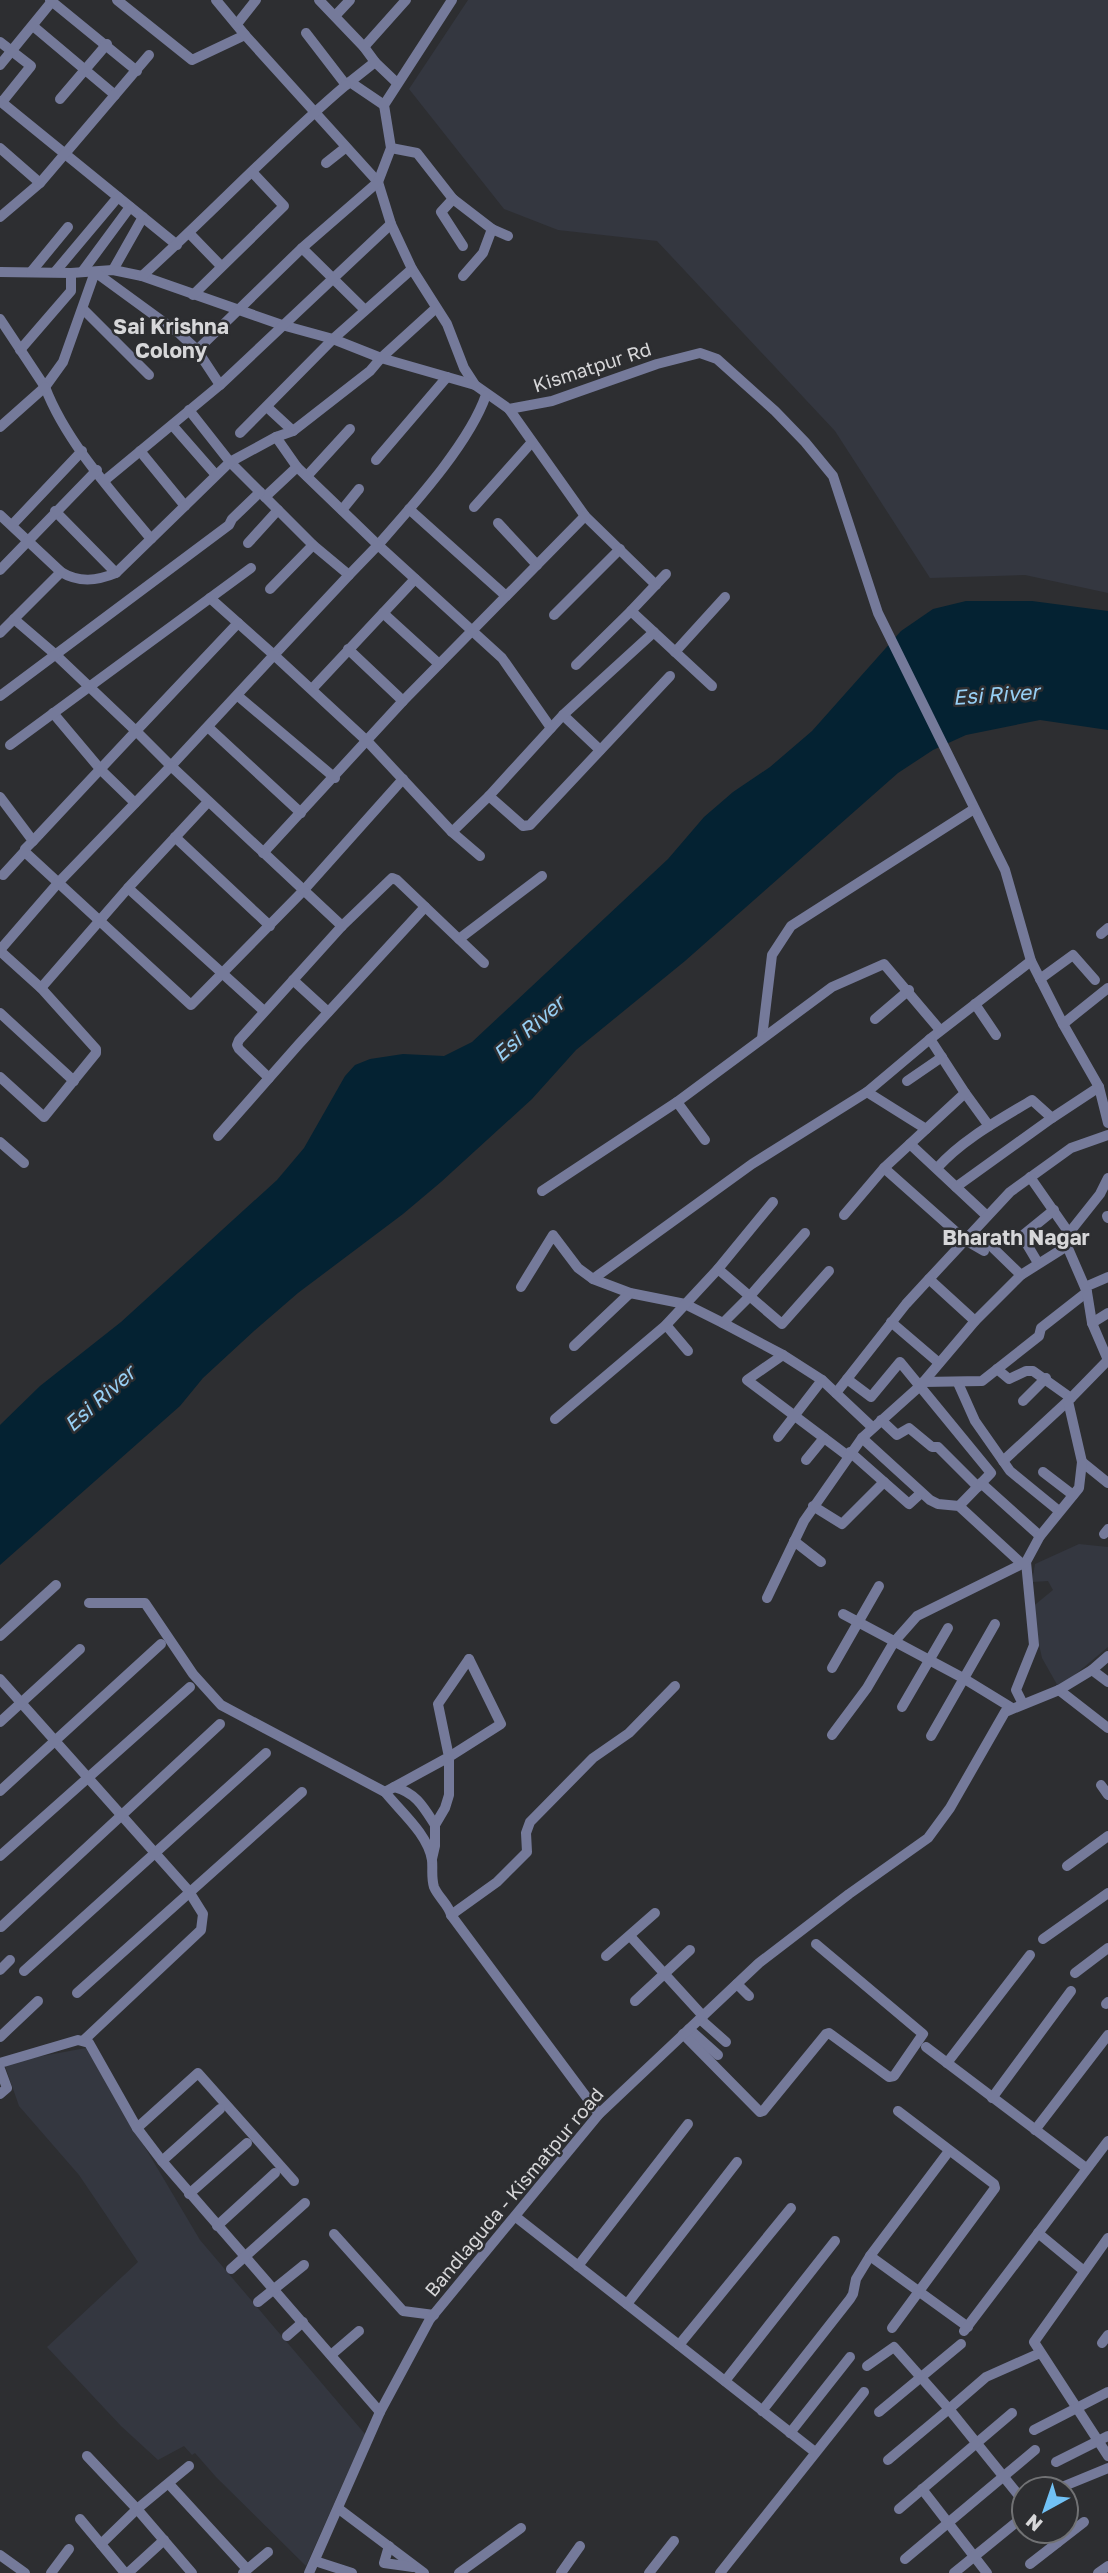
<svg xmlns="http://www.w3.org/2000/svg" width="1108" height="2573" font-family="'Golos Text',sans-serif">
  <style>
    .built { fill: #343740 }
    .water { fill: #042232 }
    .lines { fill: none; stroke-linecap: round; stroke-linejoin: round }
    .minor { stroke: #757a9a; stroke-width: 10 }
    .labels { text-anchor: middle; stroke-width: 5; stroke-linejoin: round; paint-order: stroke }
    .street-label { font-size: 19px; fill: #d7d7d9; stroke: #2d2e31 }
    .neighbourhood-label { font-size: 21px; font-weight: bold; fill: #d7d7d9; stroke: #2d2e31 }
    .water-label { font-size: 21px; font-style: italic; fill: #97cff4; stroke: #2d2e31 }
  </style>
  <rect width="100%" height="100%" fill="#2d2e31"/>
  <g class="built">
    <polygon points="468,0 1108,0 1108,593 1025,575 930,578 835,431 657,241 558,230 504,209 409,89"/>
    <polygon points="1079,1544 1108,1547 1108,1647 1059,1688 1042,1658 1031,1608 1053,1590 1048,1581 1032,1582 1035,1564"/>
    <polygon points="86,2048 200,2240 365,2434 306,2566 216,2477 195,2453 192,2455 184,2446 158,2460 121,2426 47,2347 138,2262 79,2175 19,2106 4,2063"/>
  </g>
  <polygon class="water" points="966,601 1032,601 1108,611 1108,730 1040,720 966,735 933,750 898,773 685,961 576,1050 532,1099 441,1182 403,1214 298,1293 254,1331 203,1378 180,1406 0,1565 0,1425 40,1386 121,1322 277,1180 304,1148 345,1076 355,1065 370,1059 403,1054 444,1056 472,1042 668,859 704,817 733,792 770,767 812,731 901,631 933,609"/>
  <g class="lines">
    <g class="minor">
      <polyline points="50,0 137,71"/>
      <polyline points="117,0 192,60 245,35"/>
      <polyline points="216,0 245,35 378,182 391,224 412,269 447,324 464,368 475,385 509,409 552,401 657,364 700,353 717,359 775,411 805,442 833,476 878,613 1005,870 1031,961 1063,1024 1099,1087 1108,1123"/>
      <polyline points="335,16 350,0"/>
      <polyline points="237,24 256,0"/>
      <polyline points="33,26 115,95"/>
      <polyline points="306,33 346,85 375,62 364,47 319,0"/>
      <polyline points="0,42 31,66 2,102"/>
      <polyline points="364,47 406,0"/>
      <polyline points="375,62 397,83"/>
      <polyline points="0,65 53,0"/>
      <polyline points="350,82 384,105"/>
      <polyline points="60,99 107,44"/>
      <polyline points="0,101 177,245"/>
      <polyline points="0,148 40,183"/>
      <polyline points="391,148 417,153 453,199 492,229 508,236"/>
      <polyline points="326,163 345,148"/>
      <polyline points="453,199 441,212 463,246"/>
      <polyline points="0,217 40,183 149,55"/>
      <polyline points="190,234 221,266"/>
      <polyline points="302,248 365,310"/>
      <polyline points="113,270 143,217"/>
      <polyline points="0,272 71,273 113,270 142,276 282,325 333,339 381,358 475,385"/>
      <polyline points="31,272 68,227"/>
      <polyline points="55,272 118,197"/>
      <polyline points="82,272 130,207"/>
      <path d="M 142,276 C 211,214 275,145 346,85"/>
      <polyline points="463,276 483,253 492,229"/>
      <polyline points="193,295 284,206 252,172"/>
      <polyline points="83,309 149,375"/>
      <polyline points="0,319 45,387 63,362 95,272 180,334 197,350 220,385"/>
      <polyline points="20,350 71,291 71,273"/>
      <polyline points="197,350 302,248 378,182 391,148 384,105 452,0"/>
      <path d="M 486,395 C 469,444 413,505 378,545 L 502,658 L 551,728"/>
      <polyline points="267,407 293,431 276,437"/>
      <polyline points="509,409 585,516 656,585"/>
      <polyline points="173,426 215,474"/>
      <path d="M 0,427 L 45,387 C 66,442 113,493 151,539"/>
      <polyline points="293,431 370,371 381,358 436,308"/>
      <polyline points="240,433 333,339 412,269"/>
      <polygon points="276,437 297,467 378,545 349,575 313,545 230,462"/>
      <polyline points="140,451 185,506"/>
      <polyline points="376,460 447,377"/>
      <polyline points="307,476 350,429"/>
      <polyline points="104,481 220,385 391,224"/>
      <polyline points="265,497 297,467"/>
      <polyline points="474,507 532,442"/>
      <polyline points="409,509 506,596"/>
      <polyline points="342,510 359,489"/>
      <polyline points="55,511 116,573"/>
      <path d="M 0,515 L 61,572 C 79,583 97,581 116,573 L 230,462 L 189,410"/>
      <polyline points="498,523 537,565"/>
      <polyline points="12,525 82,451"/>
      <polyline points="248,543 278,510"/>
      <polyline points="0,570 97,470"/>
      <polyline points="270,589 313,545"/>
      <polyline points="210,598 274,655 349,575"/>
      <polyline points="631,611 666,574"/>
      <polyline points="383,613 439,664"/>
      <polyline points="554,615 620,549"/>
      <polyline points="14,619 56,655 136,731 238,623"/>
      <polyline points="0,633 61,572"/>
      <polyline points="348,649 403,701"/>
      <polyline points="675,652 725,597"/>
      <polyline points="576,665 631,611 712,686"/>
      <polyline points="312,689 415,579"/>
      <polyline points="0,696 229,525 232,519 260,492"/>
      <polyline points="238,696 335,778"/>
      <polyline points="53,713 101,770 135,803"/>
      <polyline points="563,715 600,750"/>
      <polyline points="209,728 301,813"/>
      <polyline points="10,745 251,568"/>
      <polyline points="489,796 523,826 530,825 670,676"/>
      <polyline points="0,797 33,841 25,849 26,853 191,1005 303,891 403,779"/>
      <polyline points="452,832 489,796 563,715 654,632"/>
      <polyline points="175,837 270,926"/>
      <polyline points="33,841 136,731 171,766 274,655 368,742 452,832 480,856"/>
      <polyline points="263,853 403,701 585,516"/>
      <polyline points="3,875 25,851"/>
      <polyline points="128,888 264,1011"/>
      <polyline points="1101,934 1108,928"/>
      <polyline points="459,939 542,876"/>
      <polyline points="0,950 58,883 171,766 342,926"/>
      <polyline points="0,951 41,988 96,1049 96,1053 44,1117 0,1077"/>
      <polyline points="1040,979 1073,955 1095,980"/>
      <polyline points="293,980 328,1012"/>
      <polyline points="41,988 128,888 207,803"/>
      <polyline points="975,1004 996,1035"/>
      <polyline points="0,1013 74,1081"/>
      <polyline points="875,1019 909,990"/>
      <polyline points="1063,1024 1108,988"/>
      <polyline points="762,1038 772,955 791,926 974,809"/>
      <polyline points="269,1078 239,1049 237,1045 239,1040 342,926 392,878 397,880 484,963"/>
      <polyline points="907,1081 942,1057"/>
      <polyline points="867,1092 926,1129"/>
      <polyline points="965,1093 989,1126"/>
      <polyline points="218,1136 299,1044 425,907"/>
      <polyline points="705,1140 677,1102 832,987 884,964 940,1030"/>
      <polyline points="0,1142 24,1163"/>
      <polyline points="910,1144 987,1216"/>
      <polyline points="884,1168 965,1240 984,1251"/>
      <path d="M 937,1168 C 963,1139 999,1120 1032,1100 L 1052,1118"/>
      <polyline points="956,1187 1052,1118 1099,1087"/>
      <polyline points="542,1191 677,1102"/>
      <polyline points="844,1215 884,1168 965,1093 930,1039 1031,961"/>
      <polyline points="1107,1216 1108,1218"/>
      <polyline points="1069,1233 1100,1194 1108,1178"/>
      <polyline points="990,1245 1021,1275"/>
      <polyline points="1038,1263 1022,1236 1054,1210"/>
      <polyline points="718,1269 782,1324 829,1271"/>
      <polyline points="593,1279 752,1164 867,1092 930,1039"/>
      <polyline points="521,1287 553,1235 578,1268 593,1279 630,1293 685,1304 723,1323 783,1355 822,1380 872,1427"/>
      <polyline points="1085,1287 1108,1277"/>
      <polyline points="975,1321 929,1279 1010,1192 1071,1148 1108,1135"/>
      <polyline points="891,1322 939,1363"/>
      <polyline points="723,1323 750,1296 805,1233"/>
      <polyline points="1092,1323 1108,1313"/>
      <polyline points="666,1325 688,1351"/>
      <polyline points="574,1346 630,1293"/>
      <polyline points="783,1355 747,1380 848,1456"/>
      <polyline points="997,1369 1009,1379 1026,1371 1033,1371 1071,1398"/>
      <polyline points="847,1379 871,1397 900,1362 991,1473 959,1506"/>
      <polyline points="923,1382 982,1381 1039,1336 1041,1328 1087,1292"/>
      <polyline points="958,1383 975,1421 1010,1471 1059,1511"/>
      <polyline points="836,1393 906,1304 929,1279"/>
      <polyline points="1023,1401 1046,1378"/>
      <polyline points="555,1419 666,1325 718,1269 773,1202"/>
      <polyline points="881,1420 897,1435 909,1428 932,1447 938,1447 978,1487"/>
      <polyline points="778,1437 822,1380"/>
      <polyline points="862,1438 930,1500 938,1504 959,1506 1022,1564"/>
      <polyline points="850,1452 909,1504 921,1493"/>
      <polyline points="806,1460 824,1438"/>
      <polyline points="1003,1461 1068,1401"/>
      <polyline points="1082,1462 1108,1483"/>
      <polyline points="1043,1472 1073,1495"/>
      <polyline points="981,1483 1040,1536"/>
      <polyline points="813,1506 842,1524 884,1482"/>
      <polyline points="1104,1534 1108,1529"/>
      <polyline points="794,1541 821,1562"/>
      <polyline points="767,1598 804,1521 862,1438 920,1386 975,1321 1021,1275 1067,1246"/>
      <polyline points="89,1603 145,1603 193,1674 221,1705 385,1792"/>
      <polyline points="843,1614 963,1678 1012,1708"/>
      <polyline points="0,1636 56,1585"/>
      <path d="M 469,1659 L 438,1704 L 449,1757 L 385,1792 C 400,1811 428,1834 432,1860 C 433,1869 431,1877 434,1887 C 438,1897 449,1905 451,1915 L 599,2114"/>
      <polyline points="832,1668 879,1586"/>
      <polyline points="1092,1670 1108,1682"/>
      <polyline points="0,1679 188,1890 203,1914 201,1930 84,2040"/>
      <polyline points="1059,1690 1108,1728"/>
      <polyline points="1023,1704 1016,1690 1034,1645 1026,1562 1040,1536 1079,1488 1082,1462 1068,1401 1108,1360 1092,1323 1087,1292 1067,1246 1069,1233 1030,1177"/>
      <polyline points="902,1707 948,1628"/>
      <polyline points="0,1722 80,1649"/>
      <polyline points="832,1735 867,1688 894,1642 917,1616 1026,1562"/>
      <polyline points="931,1736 995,1624"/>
      <polyline points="1101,1785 1108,1795"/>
      <path d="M 394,1787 C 416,1793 423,1806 435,1825"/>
      <polyline points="0,1791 161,1644"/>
      <polyline points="0,1856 190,1687"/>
      <polyline points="432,1859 435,1846 435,1825 445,1808 449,1795 449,1757 501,1724 469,1659"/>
      <polyline points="1067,1866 1108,1836"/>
      <polyline points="451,1915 497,1882 527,1852 526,1833 530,1822 593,1758 629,1733 675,1686"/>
      <polyline points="1,1927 220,1724"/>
      <polyline points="630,1936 703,2016"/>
      <polyline points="1043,1939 1108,1893"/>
      <polyline points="606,1956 655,1913"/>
      <polyline points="0,1970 10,1960"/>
      <polyline points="24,1971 266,1753"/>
      <polyline points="1075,1973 1108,1948"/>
      <polyline points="737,1984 749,1996"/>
      <polyline points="77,1993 302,1792"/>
      <polyline points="635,2001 690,1950"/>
      <polyline points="1106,2004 1108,2002"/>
      <polyline points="700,2019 726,2042"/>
      <polyline points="689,2029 718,2055"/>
      <polyline points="683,2034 760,2112 763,2111 826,2034 829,2033 889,2077 894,2076 923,2034 816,1944"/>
      <polyline points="0,2037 38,2001"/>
      <polyline points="926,2047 1086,2168"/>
      <polyline points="0,2063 78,2040 89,2043 137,2128 162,2161 380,2412"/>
      <polyline points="947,2063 1030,1955"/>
      <polyline points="0,2069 7,2088 0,2094"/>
      <polyline points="992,2098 1071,1991"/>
      <polyline points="137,2128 198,2073 294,2181"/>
      <polyline points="1035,2130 1108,2035"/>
      <polyline points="949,2151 870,2256 968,2327"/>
      <polyline points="162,2161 220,2109"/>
      <polyline points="189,2194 247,2143"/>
      <polyline points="516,2217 815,2452"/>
      <polyline points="217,2226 275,2173"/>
      <polyline points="1038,2233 1084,2271"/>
      <polyline points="334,2234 403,2311 434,2315"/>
      <polyline points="1108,2238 1034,2342 1108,2456"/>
      <polyline points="578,2266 688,2124"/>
      <polyline points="231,2269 305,2203"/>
      <polyline points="258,2302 304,2265"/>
      <polyline points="627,2304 737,2162"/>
      <polyline points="892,2328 995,2188 994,2184 898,2111"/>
      <polyline points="964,2331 1108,2141"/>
      <polyline points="287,2336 303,2322"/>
      <polyline points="1102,2343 1108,2335"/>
      <polyline points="679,2345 791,2208"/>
      <polyline points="331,2355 359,2331"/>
      <polyline points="867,2366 894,2347 949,2409 888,2460"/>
      <polyline points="725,2381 835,2241"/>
      <polyline points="762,2411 850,2299 853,2294 856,2279 870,2256"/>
      <polyline points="879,2412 961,2344"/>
      <polyline points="1034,2430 1108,2392"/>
      <polyline points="790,2433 850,2357"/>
      <polyline points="87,2456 137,2509 192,2573"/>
      <polyline points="1056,2462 1108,2436"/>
      <polyline points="169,2484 247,2569"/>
      <polyline points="922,2489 987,2573"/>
      <polyline points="1057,2489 1108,2468"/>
      <polyline points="1024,2502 949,2409 986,2377 1040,2353"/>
      <polyline points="339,2509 424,2573"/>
      <polyline points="899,2509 1012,2413"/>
      <polyline points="80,2519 125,2573"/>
      <polyline points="1047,2531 1057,2543"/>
      <polyline points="101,2544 137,2509 189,2466"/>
      <polyline points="389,2546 384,2563 413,2567"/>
      <polyline points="0,2555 25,2573"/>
      <polyline points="905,2559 1035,2450"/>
      <polyline points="315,2561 352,2573"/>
      <polyline points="1030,2564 1084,2522"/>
      <polyline points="51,2573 69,2549"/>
      <polyline points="128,2573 164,2540"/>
      <polyline points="243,2573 268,2552"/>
      <polyline points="309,2573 380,2412 430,2319 599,2114 759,1963 849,1894 928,1838 950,1808 1005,1712 1059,1690 1092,1670 1108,1656"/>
      <polyline points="459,2573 521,2528"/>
      <polyline points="561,2573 580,2546"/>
      <polyline points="649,2573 674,2541"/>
      <polyline points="720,2573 864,2392"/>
      <polyline points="954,2573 1024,2516"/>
      <polyline points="1098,2573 1108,2566"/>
    </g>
  </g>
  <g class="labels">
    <g class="street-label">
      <text transform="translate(592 367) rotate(-18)" y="7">Kismatpur Rd</text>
      <text transform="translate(514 2192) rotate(-50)" y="7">Bandlaguda - Kismatpur road</text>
    </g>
    <g class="neighbourhood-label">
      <text x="171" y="334">Sai Krishna<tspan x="171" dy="24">Colony</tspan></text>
      <text x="1016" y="1245">Bharath Nagar</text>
    </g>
    <g class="water-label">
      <text transform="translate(996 695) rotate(-4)" y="7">Esi River</text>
      <text transform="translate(529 1029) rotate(-41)" y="7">Esi River</text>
      <text transform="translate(100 1399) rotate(-42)" y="7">Esi River</text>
    </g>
  </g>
  <g transform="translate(1045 2510) rotate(220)"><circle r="33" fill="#2d2e31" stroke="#717274" stroke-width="2"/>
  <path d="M0-5L12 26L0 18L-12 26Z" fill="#71c1f5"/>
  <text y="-10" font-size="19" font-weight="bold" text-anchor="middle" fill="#d7d7d9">N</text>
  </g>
</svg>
